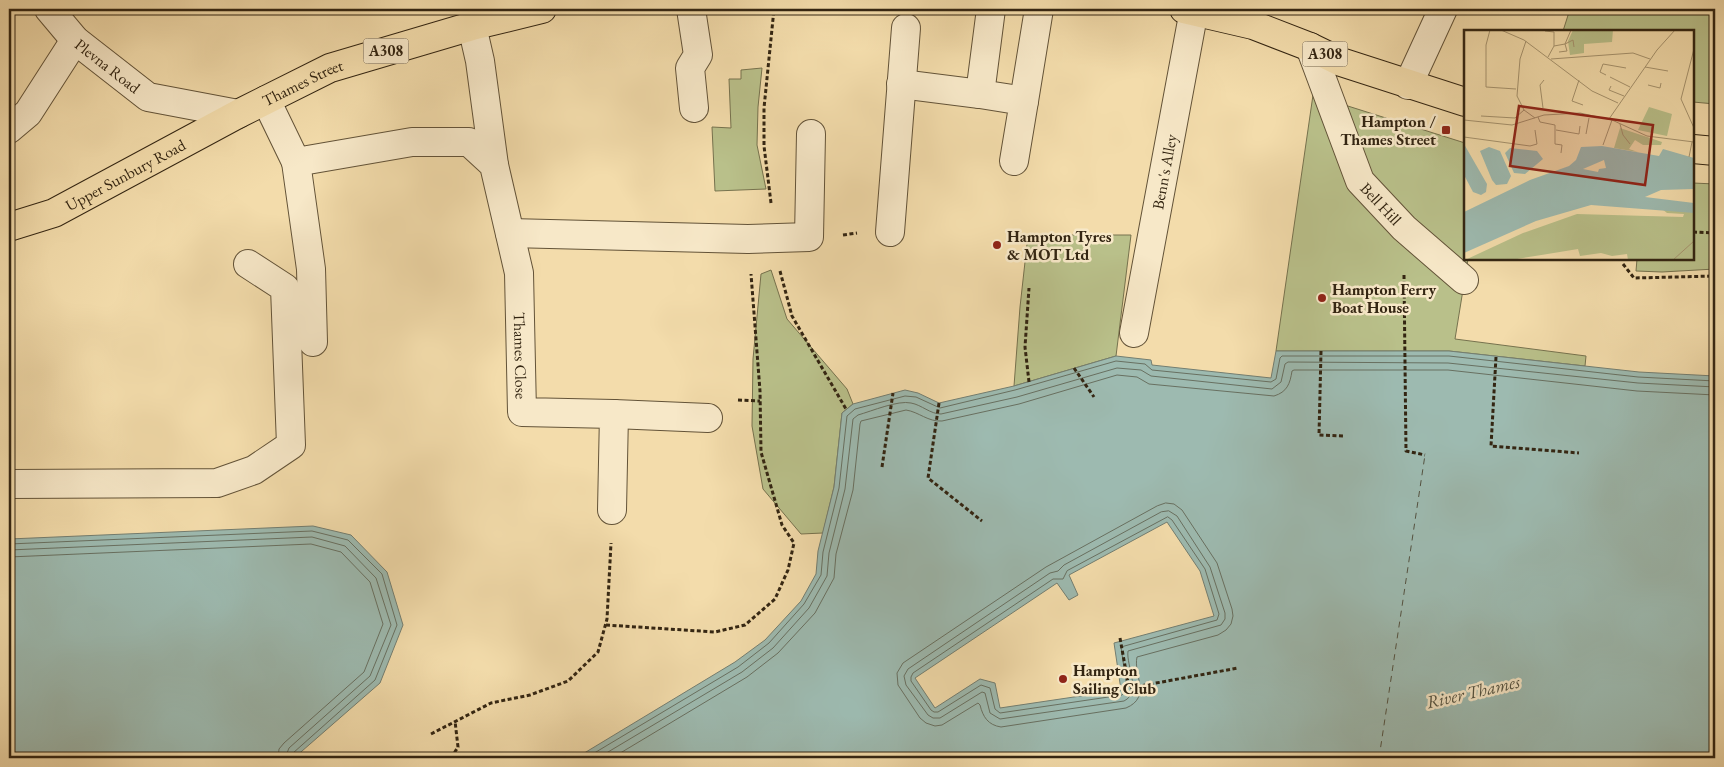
<svg xmlns="http://www.w3.org/2000/svg" width="1724" height="767" font-family="'EB Garamond',serif">
  <style>
    .green { fill: #b9c08a; stroke: #76724e }
    .water { fill: #9dbab0; stroke: #737e71; fill-rule: evenodd }
    .lines { fill: none; stroke-linecap: round; stroke-linejoin: round }
    .shore { stroke: #687061; stroke-width: 1 }
    .ferry { stroke: #535241; stroke-width: 1; stroke-dasharray: 6 5; stroke-linecap: butt }
    .minor-casing { stroke: #635338; stroke-width: 30 }
    .highway-casing { stroke: #332512; stroke-width: 30 }
    .path { stroke: #332512; stroke-width: 3; stroke-dasharray: 4 2.5; stroke-linecap: butt }
    .minor { stroke: #f7e8c8; stroke-width: 28 }
    .highway { stroke: #f3dcab; stroke-width: 28 }
    .poi-dot { fill: #8f2418; stroke: #f7e8c8; stroke-width: 2 }
    .labels { text-anchor: middle; stroke-width: 5; stroke-linejoin: round; paint-order: stroke }
    .shield { fill: #f7e8c8; stroke: #6e6049; stroke-width: 1 }
    .shield-label { font-size: 15px; font-weight: bold; fill: #332512 }
    .street-label { font-size: 16px; fill: #332512; stroke: #f7e8c8 }
    .poi-label { font-size: 16px; font-weight: bold; fill: #332512; stroke: #f7e8c8; text-anchor: start }
    .water-label { font-size: 18px; font-style: italic; fill: #535241; stroke: #f7e8c8 }
    .inset-river { fill: none; stroke: #9dbab0; stroke-width: 2.5 }
    .inset-road { fill: none; stroke: #a6936e; stroke-width: 1 }
    .view { fill: #8f2418; fill-opacity: 0.15; stroke: #8f2418; stroke-width: 2.5 }
    .inset-edge { fill: none; stroke: #332512; stroke-width: 2.5 }
  </style>
  <rect width="100%" height="100%" fill="#f3dcab"/>
  <filter id="stains"><feTurbulence type="fractalNoise" baseFrequency=".004" numOctaves="4"/><feColorMatrix values="0 0 0 0 .2 0 0 0 0 .09 0 0 0 0 .02 0 0 0 .5 -.17"/></filter>
  <radialGradient id="worn" r=".72"><stop offset=".6" stop-color="#630" stop-opacity="0"/><stop offset="1" stop-color="#630" stop-opacity=".3"/></radialGradient>
  <g class="green">
    <polygon points="1570,9 1715,9 1715,104 1693,102 1693,31 1563,31"/>
    <polygon points="762,68 758,107 757,145 766,189 715,191 712,127 731,128 729,79 741,79 741,70"/>
    <polygon points="1313,95 1465,143 1465,259 1468,259 1455,339 1586,356 1585,366 1449,351 1276,351"/>
    <polygon points="1693,183 1715,184 1715,269 1662,272 1636,271 1637,259 1693,259"/>
    <polygon points="1028,235 1131,235 1116,356 1014,386 1020,307"/>
    <polygon points="771,270 787,319 847,389 853,404 842,413 834,487 823,533 801,534 763,489 752,426 753,359 761,274"/>
  </g>
  <g class="water">
    <path d="M 1276,351 L 1449,351 L 1639,372 L 1715,376 L 1715,758 L 576,758 L 735,662 L 765,640 L 801,601 L 816,574 L 818,551 L 834,487 L 842,413 L 853,404 L 905,390 L 918,393 L 939,403 L 1014,386 L 1116,356 L 1151,360 L 1152,365 L 1271,378 ZM 1167,522 L 1200,571 L 1214,616 L 1114,643 L 1121,690 L 1000,708 L 995,683 L 980,679 L 935,708 L 915,678 L 1057,583 L 1069,600 L 1078,595 L 1069,575 Z"/>
    <polygon points="313,526 351,535 387,572 403,625 380,683 294,758 9,758 9,539"/>
  </g>
  <g class="lines">
    <g class="shore">
      <path d="M 1166,503 L 1174,504 L 1182,510 L 1217,563 L 1232,609 L 1233,616 L 1231,624 L 1226,630 L 1218,635 L 1137,657 C 1133,675 1152,697 1126,708 L 1001,727 C 988,725 983,717 980,705 L 978,703 L 942,725 L 935,726 L 926,723 L 920,718 L 898,685 L 897,673 L 903,663 L 1046,567 L 1157,506 Z"/>
      <path d="M 1169,511 L 1177,516 L 1210,567 L 1225,613 L 1225,619 L 1221,625 L 1128,651 C 1126,666 1142,692 1124,701 L 1000,719 L 990,713 L 985,693 L 982,692 L 940,718 L 933,718 L 928,715 L 906,685 L 904,676 L 908,669 L 1050,573 L 1058,571 L 1064,565 L 1161,512 Z"/>
      <polygon points="1168,517 1172,520 1205,569 1219,614 1217,620 1121,647 1127,689 1122,695 1000,713 995,709 990,688 981,685 938,712 934,712 931,710 911,681 911,677 913,673 1053,579 1063,579 1067,571"/>
      <polyline points="9,544 312,531 348,540 382,574 397,625 375,680 293,753 292,758"/>
      <polyline points="9,550 312,537 345,546 376,578 391,625 370,676 289,748 285,758"/>
      <polyline points="9,557 311,544 341,552 370,582 383,624 364,672 284,743 279,749 278,758"/>
      <polyline points="586,758 738,667 769,643 804,604 821,575 823,552 839,488 847,416 855,409 905,396 916,397 940,408 1015,390 1116,361 1145,364 1152,370 1271,382 1276,379 1280,358 1282,356 1449,356 1638,377 1715,381"/>
      <path d="M 598,758 L 742,672 L 773,648 L 809,608 L 827,576 L 829,553 L 845,489 L 853,419 L 858,415 C 872,411 898,400 911,403 C 922,405 930,414 941,414 L 1017,397 L 1117,368 L 1141,370 L 1151,376 L 1272,389 L 1281,382 L 1285,364 L 1288,362 L 1448,363 L 1638,383 L 1715,387"/>
      <path d="M 612,758 L 747,677 L 778,653 L 815,613 L 834,578 L 836,554 L 853,490 L 860,424 L 861,421 L 906,410 C 919,412 928,422 942,421 L 1019,404 L 1117,375 L 1137,377 L 1149,384 L 1274,396 C 1287,392 1290,384 1292,371 L 1294,370 L 1448,370 L 1637,391 L 1715,395"/>
    </g>
    <polyline class="ferry" points="1379,758 1425,455"/>
    <defs>
      <g id="minor">
        <path id="s1" d="M 49,9 L 75,40 L 148,97 L 238,114"/>
        <polyline points="691,9 698,55 690,68 694,108"/>
        <polyline points="472,26 480,61 494,165"/>
        <path id="s2" d="M 1310,47 L 1360,181 L 1404,228 L 1464,280"/>
        <polyline points="901,84 980,94 1024,101 1014,161"/>
        <polyline points="1408,85 1443,9"/>
        <polyline points="980,94 991,9"/>
        <path id="s3" d="M 266,100 L 296,162 L 412,142 L 469,142 L 494,165 L 519,273 L 522,412 L 614,414 L 612,510"/>
        <polyline points="1024,101 1039,9"/>
        <polyline points="9,129 28,113 75,40"/>
        <polyline points="296,162 311,269 313,342"/>
        <polyline points="890,232 906,28"/>
        <polyline points="510,233 748,239 809,237 811,134"/>
        <path id="s4" d="M 1134,333 L 1194,10"/>
        <polyline points="614,414 708,418"/>
        <polyline points="9,484 217,483 254,470 291,445 285,288 248,264"/>
      </g>
      <g id="highway">
        <polyline points="1184,9 1253,25 1310,47 1341,62 1465,102"/>
        <polyline points="1693,149 1715,151"/>
        <path id="s5" d="M 9,227 L 54,213 L 238,114 L 330,68 L 472,26 L 542,9"/>
      </g>
    </defs>
    <use href="#minor" class="minor-casing"/>
    <use href="#highway" class="highway-casing"/>
    <g class="path">
      <polyline points="771,203 764,146 764,108 774,9"/>
      <polyline points="1693,232 1715,233"/>
      <polyline points="843,235 857,233"/>
      <polyline points="1623,264 1634,278 1715,276"/>
      <polyline points="780,271 792,316 846,409"/>
      <polyline points="1404,275 1406,451 1425,455"/>
      <polyline points="1321,351 1319,435 1345,436"/>
      <polyline points="1496,357 1491,446 1579,453"/>
      <polyline points="1074,368 1094,397"/>
      <polyline points="1029,382 1025,347 1029,288"/>
      <polyline points="738,400 760,401"/>
      <polyline points="939,403 928,478 982,521"/>
      <polyline points="882,467 893,393"/>
      <polyline points="606,625 715,632 745,625 775,599 788,570 794,543 782,525 761,452 760,391 751,274"/>
      <polyline points="1120,638 1129,688 1238,668"/>
      <polyline points="431,734 491,703 530,695 568,681 598,652 607,619 611,543"/>
      <polyline points="451,758 458,747 455,721"/>
    </g>
    <use href="#minor" class="minor"/>
    <use href="#highway" class="highway"/>
  </g>
  <g class="poi-dot">
    <rect x="1441" y="125" width="10" height="10" rx="2.5"/>
    <circle cx="997" cy="245" r="5"/>
    <circle cx="1322" cy="298" r="5"/>
    <circle cx="1063" cy="679" r="5"/>
  </g>
  <g class="labels">
    <g class="shield">
      <rect x="363.5" y="38.5" width="45" height="25" rx="4"/>
      <rect x="1302.5" y="41.5" width="45" height="25" rx="4"/>
    </g>
    <g class="shield-label">
      <text x="386" y="56">A308</text>
      <text x="1325" y="59">A308</text>
    </g>
    <g class="street-label">
      <text dy="6" stroke="none"><textPath href="#s1" startOffset="82">Plevna Road</textPath></text>
      <text dy="6" stroke="none"><textPath href="#s5" startOffset="328">Thames Street</textPath></text>
      <text dy="6" stroke="none"><textPath href="#s4" startOffset="164">Benn's Alley</textPath></text>
      <text dy="6" stroke="none"><textPath href="#s5" startOffset="128">Upper Sunbury Road</textPath></text>
      <text dy="6" stroke="none"><textPath href="#s2" startOffset="174">Bell Hill</textPath></text>
      <text dy="6" stroke="none"><textPath href="#s3" startOffset="471">Thames Close</textPath></text>
    </g>
    <g class="poi-label">
      <text x="1436" y="127" text-anchor="end">Hampton /<tspan x="1436" dy="18">Thames Street</tspan></text>
      <text x="1007" y="242">Hampton Tyres<tspan x="1007" dy="18">&amp; MOT Ltd</tspan></text>
      <text x="1332" y="295">Hampton Ferry<tspan x="1332" dy="18">Boat House</tspan></text>
      <text x="1073" y="676">Hampton<tspan x="1073" dy="18">Sailing Club</tspan></text>
    </g>
    <g class="water-label">
      <text transform="translate(1473 692) rotate(-13)" y="6">River Thames</text>
    </g>
  </g>
  <g transform="translate(1464 30)">
    <rect width="230" height="230" fill="#f3dcab"/>
    <path d="M 109,0 L 149,0 L 148,12 L 120,14 L 120,23 L 106,25 L 104,11 ZM 185,77 L 208,84 L 203,106 L 174,100 ZM 156,98 L 198,112 L 197,115 L 179,115 L 171,110 L 165,119 L 174,122 L 150,118 ZM 198,179 L 230,181 L 230,230 L 164,230 L 163,224 L 148,226 L 137,223 L 116,226 L 114,219 L 47,230 L 1,230 L 59,203 L 113,184 L 219,187 L 220,184 L 203,183 Z" fill="#b9c08a"/>
    <path d="M 0,114 L 23,154 L 22,162 L 17,165 L 9,162 L 0,145 ZM 138,116 L 195,126 L 199,119 L 230,128 L 230,159 L 197,160 L 181,167 L 230,173 L 230,183 L 127,175 L 72,191 L 0,223 L 0,182 L 66,150 L 105,136 L 112,130 L 117,117 ZM 140,130 L 142,138 L 135,139 L 134,142 L 119,139 ZM 25,117 L 36,121 L 47,146 L 43,154 L 32,155 L 28,150 L 16,121 ZM 46,118 L 73,121 L 79,129 L 61,144 L 50,143 L 41,123 Z" fill="#9dbab0" fill-rule="evenodd"/>
    <path class="inset-river" d="M 147,173 L 161,127"/>
    <path class="inset-road" d="M 26,0 L 22,15 L 22,57 L 52,59M 37,0 L 60,10 L 128,61 L 154,73M 81,1 L 90,2 L 90,16 L 84,27M 62,11 L 56,29 L 53,66 L 60,80 L 71,88M 90,16 L 101,14 L 107,0M 230,19 L 217,69 L 230,98M 95,22 L 103,21 L 101,14 L 109,10 L 110,17M 87,29 L 169,23 L 186,29M 181,37 L 204,41M 142,45 L 136,42 L 139,34 L 162,38M 146,47 L 166,57M 115,50 L 108,71 L 119,75M 184,55 L 196,58 L 197,53M 147,56 L 145,60 L 160,66M 79,78 L 76,55 L 80,50M 17,86 L 51,88 L 60,80M 74,87 L 76,92 L 91,95 L 91,114 L 98,115 L 97,123M 145,89 L 193,20 L 211,0M 0,90 L 48,95 L 80,85 L 116,83 L 148,90 L 183,106 L 230,112M 156,94 L 159,105 L 166,114M 92,100 L 115,104 L 116,96M 122,104 L 125,88M 0,107 L 66,116 L 73,114 L 71,100M 139,115 L 148,90M 225,127 L 228,112M 209,230 L 230,211"/>
    <path class="view" d="M 55,76 L 189,95 L 181,155 L 46,136 Z"/>
    <rect width="230" height="230" class="inset-edge"/>
  </g>
  <rect width="1724" height="767" fill="none" stroke="#f3dcab" stroke-width="30"/>
  <rect x="10" y="10" width="1704" height="747" fill="none" stroke="#332512" stroke-width="2.5"/>
  <rect x="15" y="15" width="1694" height="737" fill="none" stroke="#332512"/>
  <rect width="100%" height="100%" filter="url(#stains)"/>
  <rect width="100%" height="100%" fill="url(#worn)"/>
</svg>
